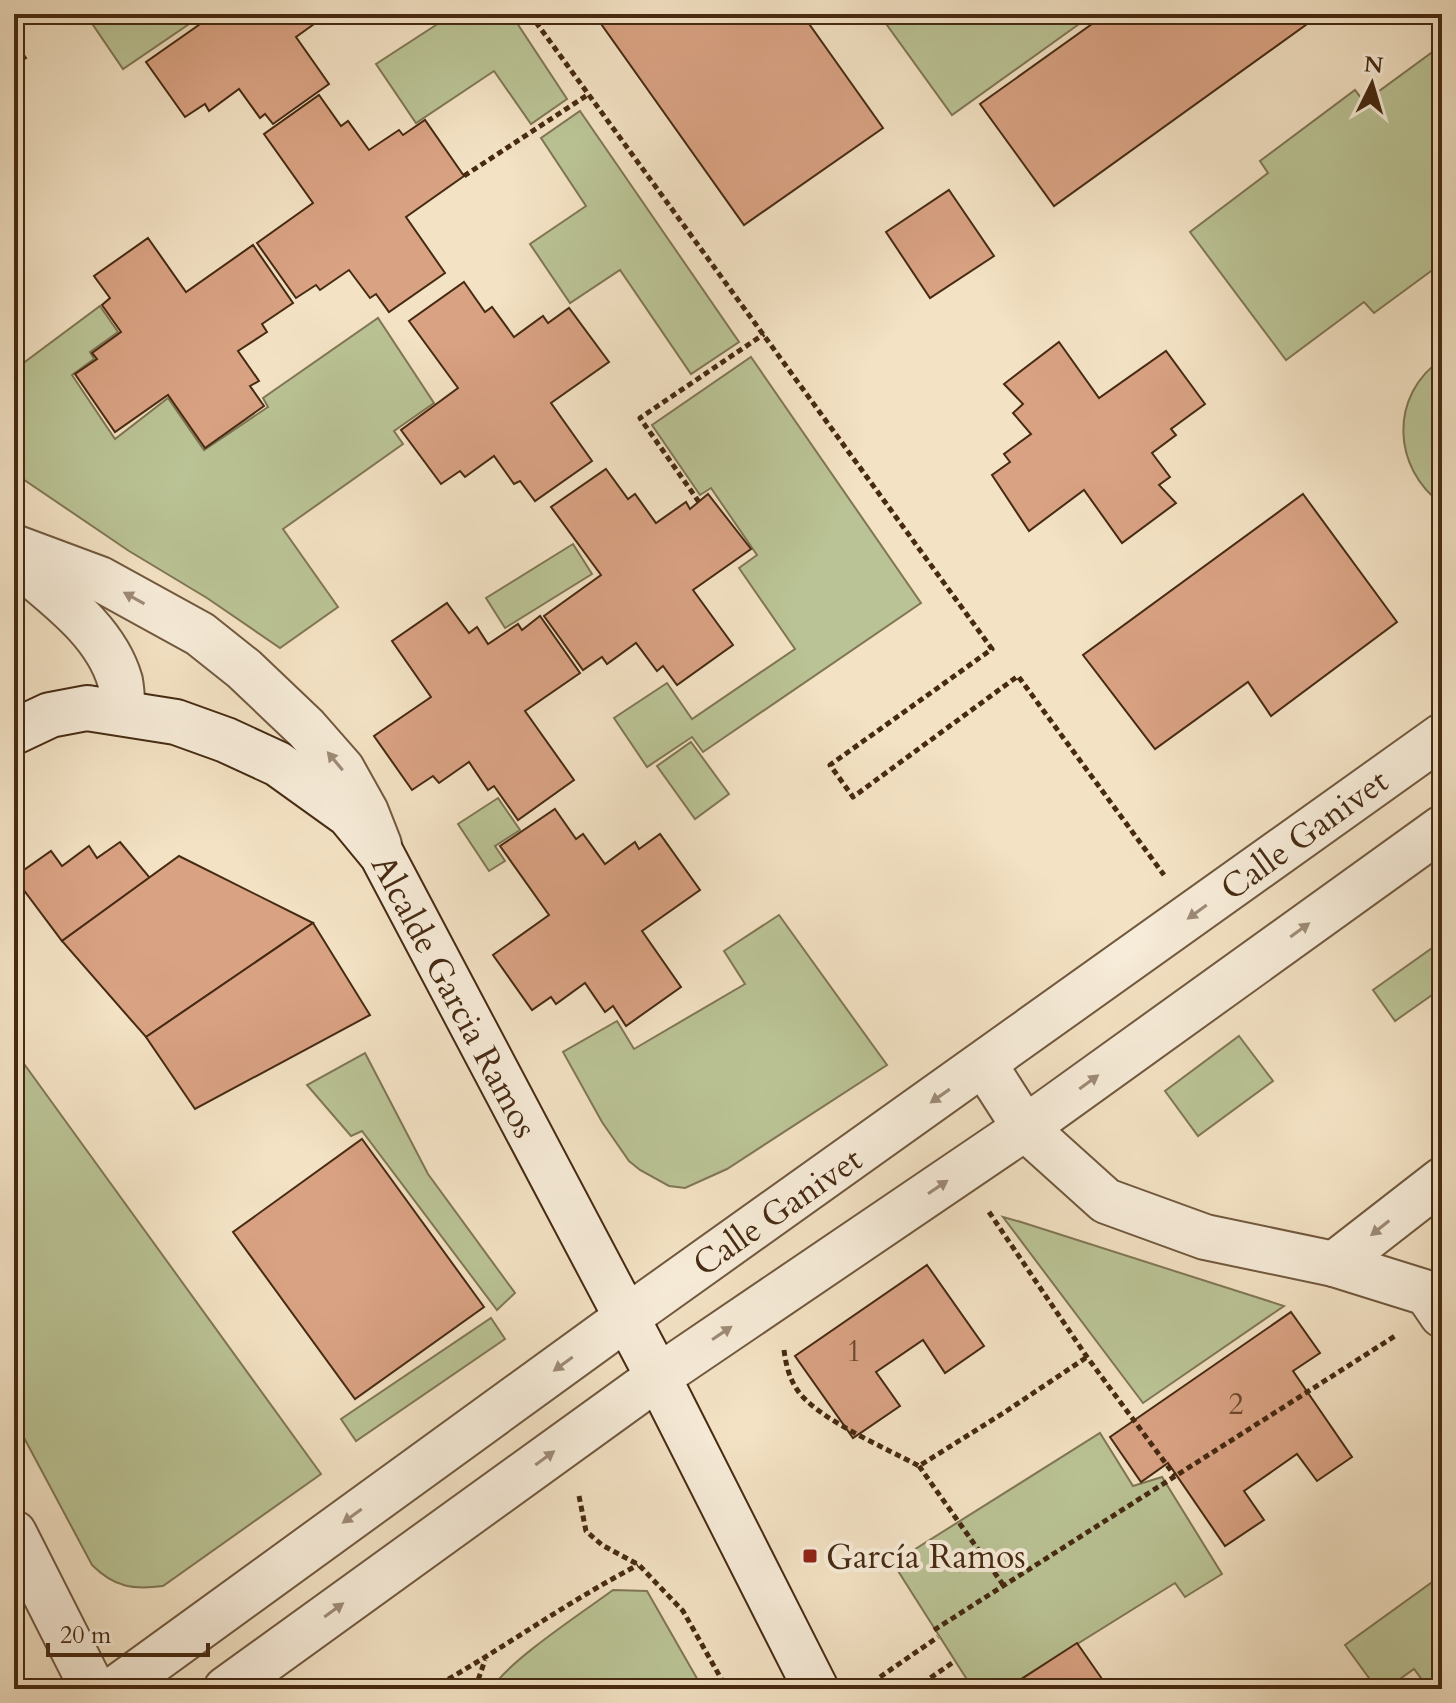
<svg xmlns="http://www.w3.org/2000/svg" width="1456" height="1703" font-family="Cardo,serif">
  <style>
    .green { fill: #bac395; stroke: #807654; stroke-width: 2 }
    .building { fill: #d9a283; stroke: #462a12; stroke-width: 2 }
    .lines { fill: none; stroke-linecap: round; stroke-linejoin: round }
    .minor-casing { stroke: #71583e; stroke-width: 48 }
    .tertiary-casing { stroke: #71583e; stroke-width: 48 }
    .secondary-casing { stroke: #462a12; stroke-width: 48 }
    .path { stroke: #462a12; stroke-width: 5; stroke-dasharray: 6 4; stroke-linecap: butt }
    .minor { stroke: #f7ecd9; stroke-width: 44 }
    .tertiary { stroke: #f7ecd9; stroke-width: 44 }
    .secondary { stroke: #f7ecd9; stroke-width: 44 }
    .oneway { fill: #9e8b76 }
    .poi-dot { fill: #8f2418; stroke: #f7ecd9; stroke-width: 3 }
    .labels { text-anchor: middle; stroke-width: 8; stroke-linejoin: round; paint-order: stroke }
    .number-label { font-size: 30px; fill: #6b482e }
    .street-label { font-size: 34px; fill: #462a12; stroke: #f7ecd9 }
    .poi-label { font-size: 34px; fill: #462a12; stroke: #f7ecd9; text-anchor: start }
  </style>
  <rect width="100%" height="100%" fill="#f3e2c4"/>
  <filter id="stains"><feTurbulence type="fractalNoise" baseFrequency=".0025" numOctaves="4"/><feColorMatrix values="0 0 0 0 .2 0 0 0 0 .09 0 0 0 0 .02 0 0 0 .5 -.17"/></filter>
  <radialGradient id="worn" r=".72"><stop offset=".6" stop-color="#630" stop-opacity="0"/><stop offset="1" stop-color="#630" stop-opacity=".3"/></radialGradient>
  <g class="green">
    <polygon points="103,14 191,14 195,20 123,69 91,22"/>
    <polygon points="453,14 511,14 567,99 531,124 494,71 416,123 376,64"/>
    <polygon points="879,14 1093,14 952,115"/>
    <polygon points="1442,45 1442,263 1374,313 1364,302 1286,360 1190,232 1268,173 1260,161 1355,90 1364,102"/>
    <polygon points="580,111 739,342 691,374 620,270 570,303 530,244 586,206 541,138"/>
    <polygon points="100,306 118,332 90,352 94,359 72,375 115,439 168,398 204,450 268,407 263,398 378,318 434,403 394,431 403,444 283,529 338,607 280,648 207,598 129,551 14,473 14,370"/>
    <polygon points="751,357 921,603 703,752 692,737 647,767 614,718 667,683 692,719 795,649 739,568 757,555 711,488 700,495 652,425"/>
    <path d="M 1442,359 L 1442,504 C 1392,468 1389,395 1442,359 Z"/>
    <polygon points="573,544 592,574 505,628 486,598"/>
    <polygon points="691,742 729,794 695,819 657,766"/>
    <polygon points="498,798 520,830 495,846 505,861 489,871 458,824"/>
    <polygon points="779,915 887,1065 727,1169 685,1188 669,1186 640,1170 629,1161 602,1122 563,1052 617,1021 634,1049 745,984 724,951"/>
    <polygon points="1442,941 1442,988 1395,1021 1373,990"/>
    <polygon points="1239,1036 1273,1081 1198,1136 1165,1091"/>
    <path d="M 14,1050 L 321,1474 L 163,1586 C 133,1590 114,1587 92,1565 L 14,1419 Z"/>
    <polygon points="365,1053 428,1174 515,1293 497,1310 362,1131 351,1136 307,1085"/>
    <polygon points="1003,1217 1021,1222 1284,1306 1143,1403"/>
    <polygon points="491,1318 505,1339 356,1441 341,1419"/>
    <polygon points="1100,1433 1133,1486 1162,1477 1222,1574 1185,1597 1175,1583 1005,1689 973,1689 893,1563"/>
    <polygon points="1442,1575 1442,1689 1429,1689 1414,1669 1386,1689 1377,1689 1345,1645"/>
    <path d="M 613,1590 L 647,1591 L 703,1689 L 492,1689 C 505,1663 586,1610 613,1590 Z"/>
  </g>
  <g class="building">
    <polygon points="197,14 328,14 296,37 329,84 273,124 265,114 260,118 239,89 209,111 205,104 185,117 146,62 203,22"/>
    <polygon points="594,14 802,14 883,128 744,225"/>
    <polygon points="1106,14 1321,14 1054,206 980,104"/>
    <polygon points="14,40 26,58 14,66"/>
    <polygon points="319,95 341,126 348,121 369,150 399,130 403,135 425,120 464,176 406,217 445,273 389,312 376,294 370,298 349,270 320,290 316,285 296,298 257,243 313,203 264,134"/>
    <polygon points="949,190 994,256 930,298 886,232"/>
    <polygon points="148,238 186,292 253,245 293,303 262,324 267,332 238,351 259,381 250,386 264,406 205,448 168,395 115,432 75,374 97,359 92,353 121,332 102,305 110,298 94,276"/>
    <polygon points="464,282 485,312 492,307 514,337 543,316 548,323 569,308 609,362 551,403 592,461 535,501 520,481 514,484 494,456 465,477 460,471 441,484 401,430 458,388 409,321"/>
    <polygon points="1059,342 1099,398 1166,351 1205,404 1171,429 1176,435 1152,453 1170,477 1159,485 1176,503 1122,543 1084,490 1029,531 992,475 1010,462 1004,454 1031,434 1013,413 1023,404 1004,384"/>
    <polygon points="606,469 628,499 635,494 656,523 686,502 690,509 708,494 751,549 693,590 733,645 677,685 663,666 657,671 636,643 607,664 602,657 583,670 544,616 601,575 551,507"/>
    <polygon points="1303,494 1397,622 1271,716 1248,682 1155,749 1083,655"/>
    <polygon points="447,603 469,633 477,627 488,644 518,624 522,630 540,616 580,673 525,711 574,780 518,820 494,786 488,790 469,762 439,783 433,776 412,790 374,736 431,697 392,641"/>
    <polygon points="555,809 576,839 583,834 605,864 635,842 639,849 660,834 700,890 642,931 681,987 626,1026 613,1006 605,1012 585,983 556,1004 551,997 532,1010 493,955 549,915 500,846"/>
    <polygon points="120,842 150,878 62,941 14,877 51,851 62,866 89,846 97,858"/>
    <polygon points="179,856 313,923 146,1037 62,941"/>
    <polygon points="313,923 370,1015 195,1109 146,1037"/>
    <polygon points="362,1139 484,1307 355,1399 233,1232"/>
    <polygon points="927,1265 984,1346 945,1373 923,1340 876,1372 900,1406 853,1438 795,1356"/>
    <polygon points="1291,1312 1320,1353 1293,1371 1352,1457 1317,1481 1297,1454 1244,1491 1264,1520 1225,1546 1168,1463 1141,1482 1110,1437"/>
    <polygon points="1077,1643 1109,1689 1006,1689"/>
  </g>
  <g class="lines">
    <defs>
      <g id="minor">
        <polyline points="1025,1128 1106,1201 1205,1237 1334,1264"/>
        <polyline points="1442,1180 1334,1264 1427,1293 1442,1315"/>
        <polyline points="14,1533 93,1689"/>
        <polyline points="115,1689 626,1318"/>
        <polyline points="226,1689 658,1377"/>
      </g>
      <g id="tertiary">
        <polyline points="14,547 100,579 200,634 244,669 306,728 342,769 366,812 379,845"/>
        <path d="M 14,560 C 53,594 105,629 120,681 C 122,691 122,703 123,712"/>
        <polyline points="984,1064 1025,1128"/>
        <polyline points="626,1318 1442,736"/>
        <polyline points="658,1377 1025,1128 1442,828"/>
      </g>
      <polyline id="secondary" points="14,732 50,715 87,708 176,722 226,740 278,764 349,815 382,855 658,1377 816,1689"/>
    </defs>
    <use href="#minor" class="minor-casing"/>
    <use href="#tertiary" class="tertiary-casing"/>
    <use href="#secondary" class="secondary-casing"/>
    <g class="path">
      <polyline points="530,14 992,649 830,765 853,797 1018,676 1164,875"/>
      <polyline points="464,176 589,94"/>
      <polyline points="699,502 640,418 764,334"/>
      <polyline points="989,1212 1087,1357 1175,1476"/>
      <path d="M 784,1350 C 786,1365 789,1378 798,1391 C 819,1420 886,1448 919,1466 L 1005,1412 L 1087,1357"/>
      <polyline points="919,1466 1004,1586"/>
      <polyline points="579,1496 586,1531 602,1545 639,1565 683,1611 727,1689"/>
      <polyline points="934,1630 1395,1336"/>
      <polyline points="880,1677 938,1637"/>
      <path d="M 431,1689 C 501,1650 567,1602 638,1565"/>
      <polyline points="475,1689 485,1660"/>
      <polyline points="914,1689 955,1661"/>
    </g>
    <use href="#minor" class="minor"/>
    <use href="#tertiary" class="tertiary"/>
    <use href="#secondary" class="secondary"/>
  </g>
  <defs><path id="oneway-solid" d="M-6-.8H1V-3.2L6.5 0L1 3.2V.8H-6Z" transform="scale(2)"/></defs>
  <g class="oneway">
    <use href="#oneway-solid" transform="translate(134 598) rotate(-151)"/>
    <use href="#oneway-solid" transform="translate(335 761) rotate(-130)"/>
    <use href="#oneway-solid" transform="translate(1197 912) rotate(144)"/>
    <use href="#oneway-solid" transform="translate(1300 930) rotate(-36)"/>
    <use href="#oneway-solid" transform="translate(1089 1082) rotate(-36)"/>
    <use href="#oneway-solid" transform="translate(940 1096) rotate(145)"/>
    <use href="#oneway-solid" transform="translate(938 1187) rotate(-34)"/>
    <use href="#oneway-solid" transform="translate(1380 1228) rotate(141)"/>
    <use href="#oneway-solid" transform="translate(722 1333) rotate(-34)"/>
    <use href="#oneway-solid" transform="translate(563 1364) rotate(144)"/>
    <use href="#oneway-solid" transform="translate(545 1458) rotate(-36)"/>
    <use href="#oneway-solid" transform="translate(352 1516) rotate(144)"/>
    <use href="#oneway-solid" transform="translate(334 1610) rotate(-36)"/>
  </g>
  <rect class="poi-dot" x="802" y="1548" width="16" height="16" rx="4"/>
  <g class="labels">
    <g class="number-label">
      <text x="854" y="1361">1</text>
      <text x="1236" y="1414">2</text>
    </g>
    <g class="street-label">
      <text transform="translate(1304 834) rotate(-36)" y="12">Calle Ganivet</text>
      <text transform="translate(455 996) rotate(62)" y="12">Alcalde Garcia Ramos</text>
      <text transform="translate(777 1211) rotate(-35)" y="12">Calle Ganivet</text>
    </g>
    <g class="poi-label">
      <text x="826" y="1568">García Ramos</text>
    </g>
  </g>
  <rect width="1456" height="1703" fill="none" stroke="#f3e2c4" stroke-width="48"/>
  <rect x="16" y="16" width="1424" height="1671" fill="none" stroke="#462a12" stroke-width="4"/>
  <rect x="24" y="24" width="1408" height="1655" fill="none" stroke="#462a12" stroke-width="2"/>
  <g transform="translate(1372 84) rotate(5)" stroke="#f7ecd9" stroke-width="6" paint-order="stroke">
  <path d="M0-6L14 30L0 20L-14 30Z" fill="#462a12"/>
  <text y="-12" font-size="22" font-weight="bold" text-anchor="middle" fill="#462a12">N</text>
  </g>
  <path d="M48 1643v12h160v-12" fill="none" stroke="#462a12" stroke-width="4"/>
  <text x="60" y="1643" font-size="24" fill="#462a12" stroke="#f7ecd9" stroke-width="6" paint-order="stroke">20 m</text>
  <rect width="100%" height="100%" filter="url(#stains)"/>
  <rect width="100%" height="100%" fill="url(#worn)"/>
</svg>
